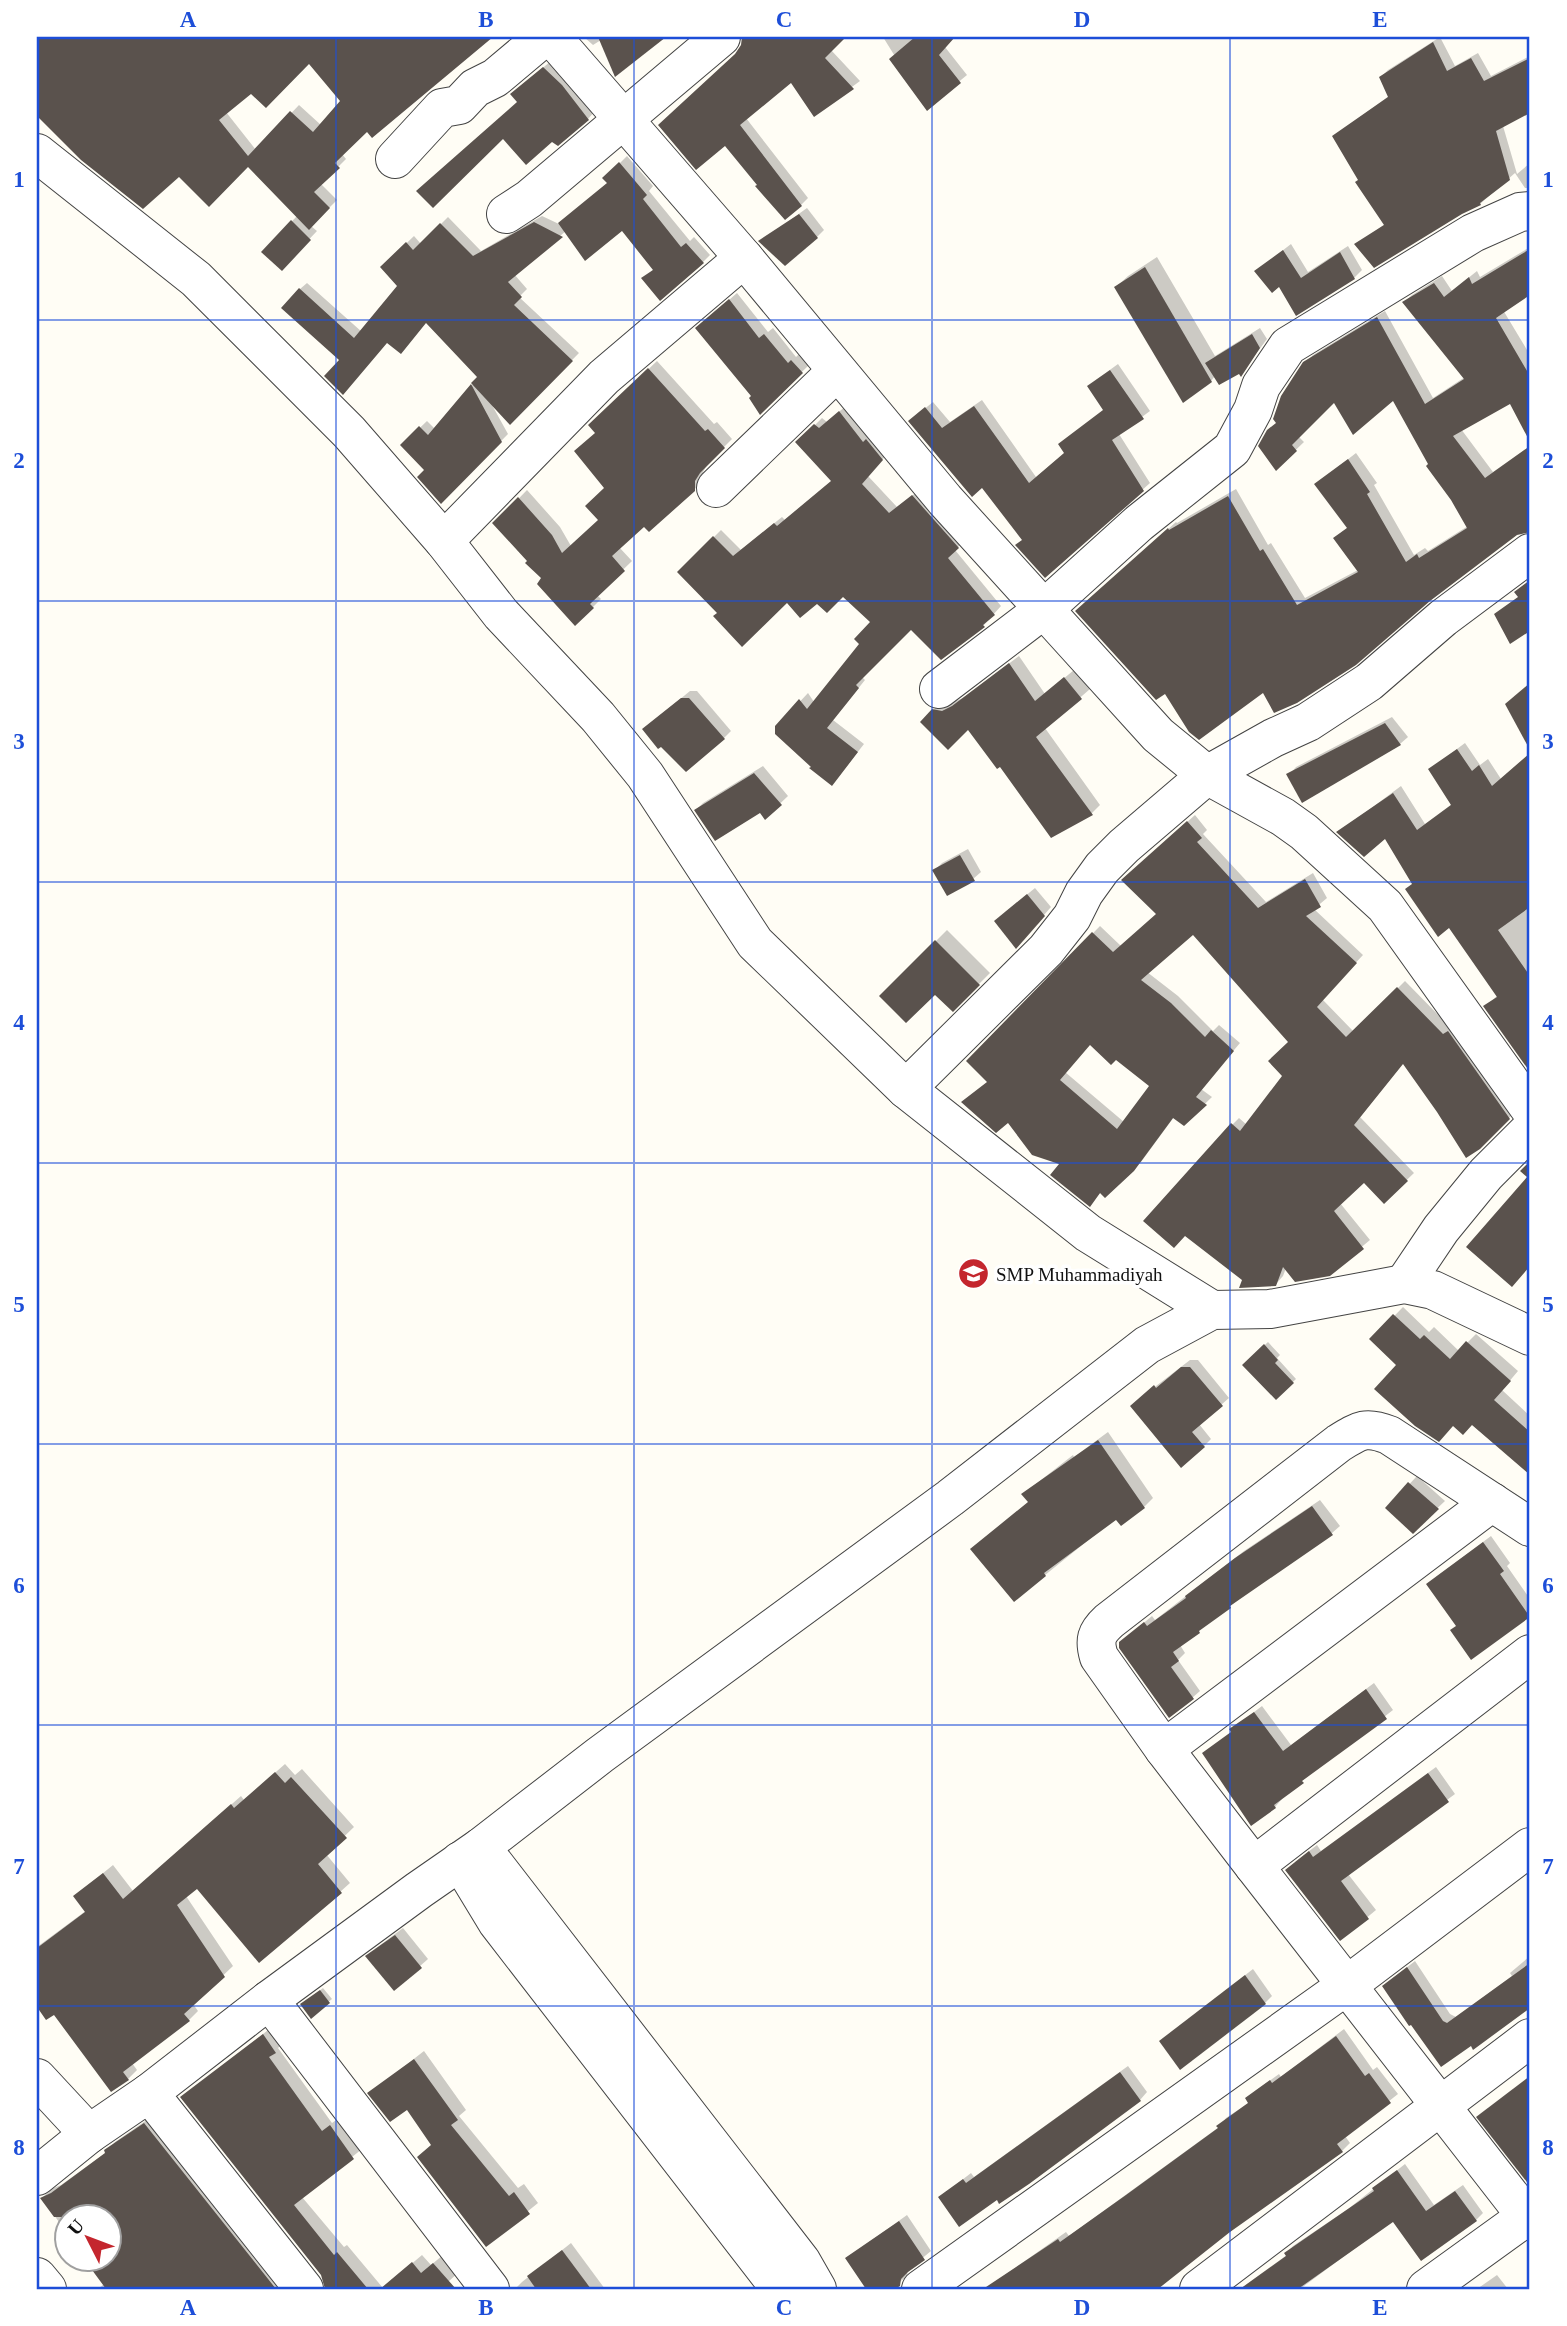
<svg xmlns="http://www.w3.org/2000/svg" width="1567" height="2326" font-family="'Times New Roman',serif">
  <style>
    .shadow { fill: #0003; fill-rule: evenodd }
    .building { fill: #5a524d; fill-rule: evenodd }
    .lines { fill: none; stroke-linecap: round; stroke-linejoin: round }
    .minor-casing { stroke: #444; stroke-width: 40 }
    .minor { stroke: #fff; stroke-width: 38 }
    .grid { fill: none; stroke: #1d4ed8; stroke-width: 2; stroke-opacity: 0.55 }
    .labels { text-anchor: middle; stroke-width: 7; stroke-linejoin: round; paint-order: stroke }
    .poi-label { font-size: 19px; fill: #111; stroke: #fff; text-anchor: start }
    .neatline { fill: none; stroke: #1d4ed8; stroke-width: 2.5 }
    .grid-label { font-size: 23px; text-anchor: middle; font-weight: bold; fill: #1d4ed8 }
  </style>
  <rect width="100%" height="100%" fill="#fffdf5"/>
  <g class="shadow">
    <path d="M 37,37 L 49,37 L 55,44 L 62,37 L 333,37 L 338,41 L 342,37 L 490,37 L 372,136 L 367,129 L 342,154 L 346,159 L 321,184 L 337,200 L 311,226 L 317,231 L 282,268 L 263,251 L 298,215 L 248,164 L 179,175 L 83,159 L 37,113 ZM 309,62 L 343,101 L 321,125 L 299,105 L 256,150 L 226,112 L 251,92 Z"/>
    <polygon points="584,37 666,37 616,74 601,40 593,45"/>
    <polygon points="744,37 844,37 831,50 860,81 814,115 791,81 746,118 808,198 801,205 759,185 726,143 738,53 743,44"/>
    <polygon points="883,37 954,37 945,47 967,75 927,108"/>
    <polygon points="1440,37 1455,66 1478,53 1491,76 1530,56 1530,111 1503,126 1517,174 1530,163 1530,188 1525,188 1515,173 1480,204 1357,244 1385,224 1334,136 1389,96 1381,77 1388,70"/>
    <polygon points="551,61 595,111 588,119 552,140 519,102 520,87"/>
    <polygon points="627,156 653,186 649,191 690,241 694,237 710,255 703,262 644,278 654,269 622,228 566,231 514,274 527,289 519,297 579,353 510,423 492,405 508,434 441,502 427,469 402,445 427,421 435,429 479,377 427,321 341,360 300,289 307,283 362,332 400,286 382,267 414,236 421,244 448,217 481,251 542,216 559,224 609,182 605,178"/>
    <polygon points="807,208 824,230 817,237 761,241"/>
    <polygon points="1291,244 1308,272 1348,246 1362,270 1354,278 1296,313 1280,285 1256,271"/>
    <polygon points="1530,247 1530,293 1503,310 1530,355 1530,439 1510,401 1461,429 1493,472 1530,446 1530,530 1516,534 1263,691 1166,691 1085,603 1176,522 1177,523 1236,489 1268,545 1271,543 1305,598 1358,570 1335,538 1348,527 1316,484 1356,453 1377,483 1374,485 1414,555 1425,548 1428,551 1468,526 1393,399 1334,401 1299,437 1304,442 1276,469 1277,422 1305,363 1313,355 1385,311 1433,398 1465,377 1404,302 1412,295 1442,276 1452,291 1477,271 1480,277"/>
    <polygon points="1157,257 1215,356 1260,328 1267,339 1241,374 1239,371 1215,376 1211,381 1116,287 1128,276"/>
    <polygon points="737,293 768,332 773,328 796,357 799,354 809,365 761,412 753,396 705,321"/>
    <polygon points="657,361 714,424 717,422 732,439 708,463 703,472 702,481 694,490 644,524 619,547 632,561 597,595 601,599 593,607 543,578 495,523 527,490 560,527 571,546 600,520 606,488 597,433 590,425"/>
    <polygon points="1118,364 1150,411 1119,434 1150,483 1046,576 1024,539 982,486 917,415 933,402 950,422 982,400 1036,477 1066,452 1105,409 1096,380"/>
    <polygon points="847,405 889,452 868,476 897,507 921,489 965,540 955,550 1001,606 984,625 941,658 911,628 862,677 865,680 833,720 864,744 839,776 813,766 777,726 808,693 814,702 861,644 872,622 843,595 817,601 787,601 720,613 679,572 721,530 741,550 782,517 785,520 832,481 798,442 822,418 827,422"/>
    <polygon points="1019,656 1045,694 1074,670 1090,689 1045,728 1100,805 1092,813 1052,836 1000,765 968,728 922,722 942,701 953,702 963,698"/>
    <polygon points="690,691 697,691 731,731 724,738 652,722"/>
    <polygon points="1392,717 1408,737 1400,744 1303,800 1289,775 1296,767"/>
    <polygon points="1465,743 1480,765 1488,759 1501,779 1530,754 1530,1069 1486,1006 1498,995 1450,926 1413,883 1386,836 1339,832 1401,786 1425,824 1452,804 1430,769"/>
    <polygon points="763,766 788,796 766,817 760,811 696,810 703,803"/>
    <path d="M 1195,815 L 1207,830 L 1203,834 L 1266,902 L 1313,873 L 1327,898 L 1314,909 L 1363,955 L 1322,999 L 1354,1032 L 1405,981 L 1451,1028 L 1516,1111 L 1479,1148 L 1404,1062 L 1360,1117 L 1414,1173 L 1384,1202 L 1364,1181 L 1340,1203 L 1370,1240 L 1329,1274 L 1286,1268 L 1283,1276 L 1276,1284 L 1244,1279 L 1232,1125 L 1239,1118 L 1247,1125 L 1284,1076 L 1290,1042 L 1193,933 L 1147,972 L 1178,996 L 1213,1031 L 1219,1025 L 1240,1043 L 1201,1089 L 1212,1097 L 1184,1124 L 1174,1117 L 1141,1162 L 1101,1192 L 1090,1205 L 1062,1163 L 968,1061 L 1100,926 L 1121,946 L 1158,914 L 1130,873 ZM 1090,1043 L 1116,1058 L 1152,1086 L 1124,1122 L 1065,1072 Z"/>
    <polygon points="968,849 981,872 973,879 934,871 942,863"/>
    <polygon points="1035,888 1051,907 1023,939 1003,914"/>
    <polygon points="947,930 990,973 953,1010 935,992 881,996"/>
    <polygon points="1530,1163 1530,1264 1511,1285 1529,1177 1523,1171"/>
    <polygon points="1403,1307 1429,1332 1434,1327 1459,1351 1476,1334 1518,1371 1502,1390 1530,1416 1530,1473 1399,1364 1372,1339"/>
    <polygon points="1268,1342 1280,1355 1277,1358 1296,1379 1276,1398 1244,1365"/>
    <polygon points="1190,1360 1198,1360 1229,1398 1199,1424 1211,1439 1204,1446 1139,1399"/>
    <polygon points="1108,1432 1153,1498 1144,1507 1117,1517 1014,1600 1029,1502 1023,1494 1073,1455 1074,1457"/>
    <polygon points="1417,1476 1445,1501 1413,1531 1387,1508"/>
    <polygon points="1320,1500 1340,1526 1332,1533 1278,1569 1180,1645 1185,1653 1178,1660 1200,1691 1192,1698 1128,1636 1152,1616 1155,1620 1244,1551"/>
    <polygon points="1491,1536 1510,1563 1507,1566 1530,1599 1530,1614 1472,1657 1436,1577"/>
    <polygon points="1374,1683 1393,1710 1281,1797 1282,1799 1275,1807 1232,1729 1262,1706 1291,1745"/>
    <polygon points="285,1764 295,1775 302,1769 354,1827 326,1854 350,1883 340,1892 198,1887 186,1896 233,1966 193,2004 198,2011 189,2020 132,2063 137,2070 128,2079 54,2012 47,2018 37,2004 37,1947 87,1910 75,1896 113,1865 133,1891 241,1796 244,1800"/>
    <polygon points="1436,1767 1455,1794 1348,1874 1376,1910 1341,1939 1295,1862 1317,1845 1321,1851"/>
    <polygon points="403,1928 428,1959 394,1989 375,1949"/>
    <polygon points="1530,1956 1530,2004 1442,2065 1392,1979 1415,1961 1450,2014 1456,2017 1512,1976 1510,1973"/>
    <polygon points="1253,1969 1272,1996 1265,2003 1161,2041"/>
    <polygon points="323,1988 332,1999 311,2016 305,2002"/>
    <polygon points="272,2027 283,2043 278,2048 332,2123 339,2118 362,2149 302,2197 344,2247 347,2245 383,2288 422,2255 431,2265 443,2255 458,2273 440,2289 327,2289 323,2275 182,2097"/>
    <polygon points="1344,2029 1373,2070 1377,2067 1398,2094 1345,2136 1350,2143 1342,2151 1228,2230 1155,2289 985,2289 1066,2232 1069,2236 1219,2127 1226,2118 1250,2102 1255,2091 1279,2074 1281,2077"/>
    <polygon points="424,2051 466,2110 459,2116 518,2188 524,2184 538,2203 486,2245 433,2144 407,2108 370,2093"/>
    <polygon points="1128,2066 1147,2092 1140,2100 997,2198 940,2197 971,2173 974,2177"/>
    <polygon points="1530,2078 1530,2183 1479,2117"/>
    <polygon points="154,2115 292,2289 98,2289 104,2284 108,2260 108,2218 66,2218 66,2232 42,2198 51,2189 61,2185 107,2152 115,2142"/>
    <polygon points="1405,2164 1434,2205 1463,2185 1483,2213 1476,2220 1393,2220 1300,2289 1240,2289 1287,2255 1286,2254 1293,2246 1348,2209"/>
    <polygon points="907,2215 931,2251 908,2270 907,2276 891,2289 868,2289 847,2258"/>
    <polygon points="571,2243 605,2289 515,2289 522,2282"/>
    <polygon points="1497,2275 1508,2289 1477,2289"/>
  </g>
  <g class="building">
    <path d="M 37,37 L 493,37 L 372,138 L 367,132 L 335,163 L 340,168 L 314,192 L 330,208 L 309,230 L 248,167 L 209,207 L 179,177 L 143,209 L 81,160 L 37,116 ZM 309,64 L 340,101 L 313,132 L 290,111 L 248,156 L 219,120 L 251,94 L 266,108 Z"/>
    <polygon points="598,37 666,37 615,77"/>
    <polygon points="742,37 846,37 825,58 854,89 814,117 791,83 740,125 802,206 785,220 755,186 757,185 725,146 696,170 658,125 735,54 741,45"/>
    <polygon points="915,37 955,37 939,55 961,83 927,111 889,59"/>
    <polygon points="1433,42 1447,71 1471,58 1484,81 1530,58 1530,113 1496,131 1510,180 1480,203 1481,205 1462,214 1374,268 1354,244 1384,225 1355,182 1358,180 1332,136 1388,97 1379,77"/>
    <polygon points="543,67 562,85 589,120 558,146 552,142 526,165 503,139 433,208 416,191 517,102 510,94"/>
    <polygon points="619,162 647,195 643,199 681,247 686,243 704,263 660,301 641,278 653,270 622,231 585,261 558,223 607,183 602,178"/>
    <polygon points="799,214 818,238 785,266 758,241"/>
    <polygon points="291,220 311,240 282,271 261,252"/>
    <polygon points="534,222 563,237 508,282 522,297 514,305 573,361 510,425 471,383 477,377 426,323 401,354 387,343 343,395 324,376 339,360 281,308 299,288 354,338 397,286 380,267 406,242 413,250 440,223 473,256"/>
    <polygon points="1530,249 1530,295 1496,318 1530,376 1530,442 1510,404 1453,436 1485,478 1530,446 1530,532 1517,535 1430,601 1356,665 1297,703 1274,713 1263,693 1199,740 1189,732 1165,694 1156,700 1075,611 1168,528 1169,530 1228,496 1260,551 1263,549 1297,605 1358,572 1333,538 1347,528 1314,484 1348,459 1370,492 1367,494 1406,562 1417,554 1419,558 1467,528 1451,500 1426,466 1428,464 1393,401 1353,435 1334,403 1292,445 1297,451 1276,471 1258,446 1267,430 1276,423 1273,419 1281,396 1303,362 1377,317 1425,404 1464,379 1402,302 1434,283 1444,297 1469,277 1472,284"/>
    <polygon points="1283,250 1301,278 1340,252 1355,279 1296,316 1279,287 1272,293 1254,271"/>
    <polygon points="1145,267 1212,382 1183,403 1114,287"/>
    <polygon points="729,299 759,338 764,334 788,363 791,360 803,373 760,415 749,398 751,396 695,328"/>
    <polygon points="1252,334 1260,348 1241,377 1239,374 1219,385 1205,363"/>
    <polygon points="648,368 705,431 708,429 725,448 700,473 695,481 695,491 649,532 644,527 612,556 625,571 590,604 594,608 575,626 537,584 541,578 525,563 527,561 492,523 518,497 552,535 562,553 598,520 585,506 604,488 574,451 595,433 588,425"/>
    <polygon points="1110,370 1144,419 1112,440 1144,491 1045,578 1015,545 1022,540 982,488 972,497 908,421 925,407 942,428 974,406 1029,483 1064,453 1058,444 1103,410 1087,386"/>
    <polygon points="471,384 502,442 441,504 417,477 424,470 400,445 419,426 428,435"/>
    <polygon points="839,411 863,442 866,439 883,460 862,484 889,513 912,495 959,548 948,558 995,615 983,625 985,627 941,660 911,630 856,685 859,688 827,728 858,752 832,786 809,768 811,767 775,734 775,726 799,699 807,709 859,644 854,639 870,622 843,597 827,613 817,604 800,618 787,603 742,647 713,616 717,613 677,572 713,536 733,556 774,523 777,526 831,481 795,442 814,424 819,428"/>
    <polygon points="1530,580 1530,631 1510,644 1494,614 1518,597 1514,592"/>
    <polygon points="1009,663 1035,701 1064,677 1082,699 1036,737 1093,815 1051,838 1000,767 997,769 968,730 948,750 920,722 932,709 942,711 952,706"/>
    <polygon points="1530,683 1530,750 1505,704"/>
    <polygon points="681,698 689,698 725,739 686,772 661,747 658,749 642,729"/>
    <polygon points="1385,723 1401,745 1302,803 1286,774"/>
    <polygon points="1457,749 1472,771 1479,765 1492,786 1530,753 1530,907 1498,930 1530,976 1530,1072 1483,1006 1497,997 1449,928 1438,937 1405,889 1412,884 1385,839 1364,857 1336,832 1393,793 1417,830 1451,805 1428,769"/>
    <polygon points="754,773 782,805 765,820 760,813 715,841 694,810"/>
    <path d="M 1187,821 L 1202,838 L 1197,842 L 1258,908 L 1305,879 L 1321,907 L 1306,916 L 1357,963 L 1317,1007 L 1346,1037 L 1397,987 L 1443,1034 L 1448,1031 L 1510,1119 L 1480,1149 L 1466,1158 L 1437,1112 L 1403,1064 L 1354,1125 L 1408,1181 L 1384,1204 L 1364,1183 L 1334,1211 L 1364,1249 L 1330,1276 L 1295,1282 L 1283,1267 L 1276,1286 L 1239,1288 L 1242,1280 L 1185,1236 L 1174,1248 L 1143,1221 L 1231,1123 L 1240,1131 L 1282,1076 L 1268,1061 L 1288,1042 L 1193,935 L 1141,980 L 1171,1003 L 1205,1037 L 1211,1030 L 1234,1051 L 1196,1097 L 1207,1105 L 1184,1126 L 1173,1118 L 1134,1171 L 1105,1198 L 1100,1193 L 1090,1207 L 1050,1175 L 1059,1164 L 1032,1155 L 1008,1123 L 996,1133 L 961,1102 L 987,1082 L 966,1061 L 1092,932 L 1113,952 L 1156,914 L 1121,880 ZM 1090,1045 L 1111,1065 L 1116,1060 L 1149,1086 L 1117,1129 L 1060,1080 Z"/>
    <polygon points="960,855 975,881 947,896 932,870"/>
    <polygon points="1027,894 1045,916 1016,949 994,921"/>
    <polygon points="935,940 980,985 953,1012 935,995 906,1023 879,996"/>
    <polygon points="1530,1161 1530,1266 1512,1287 1466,1247 1527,1177 1520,1171"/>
    <polygon points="1393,1314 1420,1339 1424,1335 1450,1359 1466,1341 1511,1381 1494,1400 1530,1432 1530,1475 1472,1425 1463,1435 1453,1426 1439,1442 1415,1426 1374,1389 1396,1365 1369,1339"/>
    <polygon points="1264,1344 1278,1360 1275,1363 1294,1383 1276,1400 1242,1365"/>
    <polygon points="1181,1367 1190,1367 1223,1406 1192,1432 1205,1447 1181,1468 1130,1406 1154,1385 1156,1388"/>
    <polygon points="1098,1440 1145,1508 1121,1526 1116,1520 1044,1573 1046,1576 1014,1602 970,1549 1028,1502 1021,1494"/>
    <polygon points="1408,1482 1439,1509 1413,1534 1385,1508"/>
    <polygon points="1312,1506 1333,1535 1230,1606 1231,1608 1199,1631 1200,1633 1173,1652 1179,1661 1171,1667 1194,1699 1169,1718 1119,1648 1119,1642 1144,1622 1147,1626 1186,1598 1185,1596 1235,1558"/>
    <polygon points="1483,1542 1504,1571 1500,1574 1530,1617 1471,1660 1450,1630 1456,1626 1426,1584"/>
    <polygon points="1366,1689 1387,1719 1302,1781 1304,1783 1274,1805 1276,1808 1251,1826 1202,1753 1231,1732 1229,1729 1254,1712 1283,1751"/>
    <polygon points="275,1772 285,1783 291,1777 347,1838 318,1864 342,1893 259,1963 197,1889 177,1905 225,1977 184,2014 190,2021 123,2072 129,2080 111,2092 54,2015 46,2020 37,2007 37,1948 85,1912 73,1896 103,1873 123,1899 231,1804 234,1808"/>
    <polygon points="1428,1773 1449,1802 1341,1881 1369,1919 1340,1941 1285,1870 1309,1851 1313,1857"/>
    <polygon points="395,1935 422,1968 394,1991 365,1956"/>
    <polygon points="1530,1963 1530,2008 1473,2050 1471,2046 1441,2067 1411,2025 1409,2026 1382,1986 1407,1967 1443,2021 1447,2023"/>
    <polygon points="1245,1975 1266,2004 1180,2070 1159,2041"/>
    <polygon points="320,1990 330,2003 311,2019 300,2004"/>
    <polygon points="263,2034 276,2053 269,2057 322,2131 330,2125 354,2159 294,2205 334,2255 337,2252 368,2289 325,2289 321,2275 180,2097"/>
    <polygon points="1336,2036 1365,2076 1369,2073 1391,2103 1337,2144 1343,2152 1230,2232 1158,2289 983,2289 1058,2239 1060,2242 1126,2195 1218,2128 1216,2126 1248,2103 1245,2098 1270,2080 1272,2083"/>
    <polygon points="414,2059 458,2120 451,2125 509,2196 514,2192 530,2214 486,2247 417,2157 431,2145 407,2110 390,2122 367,2093"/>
    <polygon points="1120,2072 1141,2101 1029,2184 999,2204 997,2200 959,2227 938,2197 963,2179 966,2183"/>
    <polygon points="1530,2076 1530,2186 1476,2117"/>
    <polygon points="144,2123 276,2289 106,2289 84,2259 108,2259 108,2217 54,2217 40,2198 51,2193 105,2153 104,2150"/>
    <polygon points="1397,2170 1426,2211 1455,2191 1477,2221 1421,2261 1393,2222 1298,2289 1240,2289 1286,2256 1284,2253 1374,2191 1372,2188"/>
    <polygon points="899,2221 925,2260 908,2272 901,2279 900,2286 895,2289 866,2289 845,2258"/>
    <polygon points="562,2250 591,2289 536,2289 527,2276"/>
    <polygon points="412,2262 421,2273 433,2263 456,2289 380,2289"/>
  </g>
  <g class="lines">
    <defs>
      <g id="minor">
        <polyline points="552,37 744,258 945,500 1158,735 1207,775 1283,817 1304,832 1385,906 1530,1109"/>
        <polyline points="37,153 196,279 349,432 444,541 501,614 598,717 645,775 755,943 906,1089 1088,1233 1212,1310"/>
        <polyline points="395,159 442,108 459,105 475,88 495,78 544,37"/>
        <polyline points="506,214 529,199 721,37"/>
        <polyline points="716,488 837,371"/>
        <polyline points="444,541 604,377 744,258"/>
        <polyline points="939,689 1044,609 1139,523 1232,449 1253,410 1261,386 1288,346 1473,233 1520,212 1530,211"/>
        <polyline points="906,1089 1046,950 1072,917 1084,893 1102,868 1124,846 1207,775 1273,738 1308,722 1369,682 1443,618 1530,553"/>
        <polyline points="1404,1284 1441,1229 1486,1174 1530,1130"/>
        <path d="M 1530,1527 L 1389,1435 C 1366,1426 1360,1430 1339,1443 L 1109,1621 C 1096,1633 1094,1640 1099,1657 L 1164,1749 L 1254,1866 L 1530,2221"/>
        <polyline points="1164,1749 1492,1502"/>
        <polyline points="481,1847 801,2261 817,2289"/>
        <polyline points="460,1861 497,1922 776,2283 784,2289"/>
        <polyline points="1254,1866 1530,1654"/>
        <polyline points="269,2000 490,2289"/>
        <polyline points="37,2078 89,2134"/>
        <polyline points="149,2093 304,2289"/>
        <polyline points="37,2176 89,2134 149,2093 269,2000 419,1890 481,1847 600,1755 950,1498 1147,1345 1212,1310 1270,1309 1404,1284 1433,1290 1530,1336"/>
        <polyline points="37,2277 47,2289"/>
        <polyline points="921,2289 1346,1986 1530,1847"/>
        <polyline points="1199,2289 1530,2038"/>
        <polyline points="1426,2289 1530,2214"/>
      </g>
    </defs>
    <use href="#minor" class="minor-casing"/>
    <use href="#minor" class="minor"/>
  </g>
  <path class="grid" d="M 336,37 L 336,2289M 634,37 L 634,2289M 932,37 L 932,2289M 1230,37 L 1230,2289M 37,320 L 1530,320M 37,601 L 1530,601M 37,882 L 1530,882M 37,1163 L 1530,1163M 37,1444 L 1530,1444M 37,1725 L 1530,1725M 37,2006 L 1530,2006"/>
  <defs>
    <symbol id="school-disc" viewBox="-11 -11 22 22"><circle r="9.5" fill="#c4262e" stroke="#fff"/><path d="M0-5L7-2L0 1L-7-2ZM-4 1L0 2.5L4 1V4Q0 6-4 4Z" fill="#fff"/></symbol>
  </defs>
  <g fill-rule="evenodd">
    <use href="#school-disc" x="956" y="1256" width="35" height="35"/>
  </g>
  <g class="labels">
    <g class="poi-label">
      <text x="996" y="1281">SMP Muhammadiyah</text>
    </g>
  </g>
  <rect width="1567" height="2326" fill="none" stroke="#ffffff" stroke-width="77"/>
  <g transform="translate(88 2238) rotate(312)"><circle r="33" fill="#ffffff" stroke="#a0a0a0" stroke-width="2"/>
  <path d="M0-5L12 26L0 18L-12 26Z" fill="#c4262e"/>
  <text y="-10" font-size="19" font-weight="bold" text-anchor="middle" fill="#111111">U</text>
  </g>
  <rect x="38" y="38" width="1490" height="2250" class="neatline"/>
  <g class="grid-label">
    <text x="188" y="27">A</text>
    <text x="486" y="27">B</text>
    <text x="784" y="27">C</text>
    <text x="1082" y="27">D</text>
    <text x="1380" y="27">E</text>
    <text x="19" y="187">1</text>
    <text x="1548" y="187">1</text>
    <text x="19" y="468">2</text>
    <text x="1548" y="468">2</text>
    <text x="19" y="749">3</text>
    <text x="1548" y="749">3</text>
    <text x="19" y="1030">4</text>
    <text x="1548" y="1030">4</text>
    <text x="19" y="1312">5</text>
    <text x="1548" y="1312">5</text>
    <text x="19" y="1593">6</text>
    <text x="1548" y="1593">6</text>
    <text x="19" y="1874">7</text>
    <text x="1548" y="1874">7</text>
    <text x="19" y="2155">8</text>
    <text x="1548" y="2155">8</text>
    <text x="188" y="2315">A</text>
    <text x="486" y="2315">B</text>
    <text x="784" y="2315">C</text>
    <text x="1082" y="2315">D</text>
    <text x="1380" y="2315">E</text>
  </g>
</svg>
